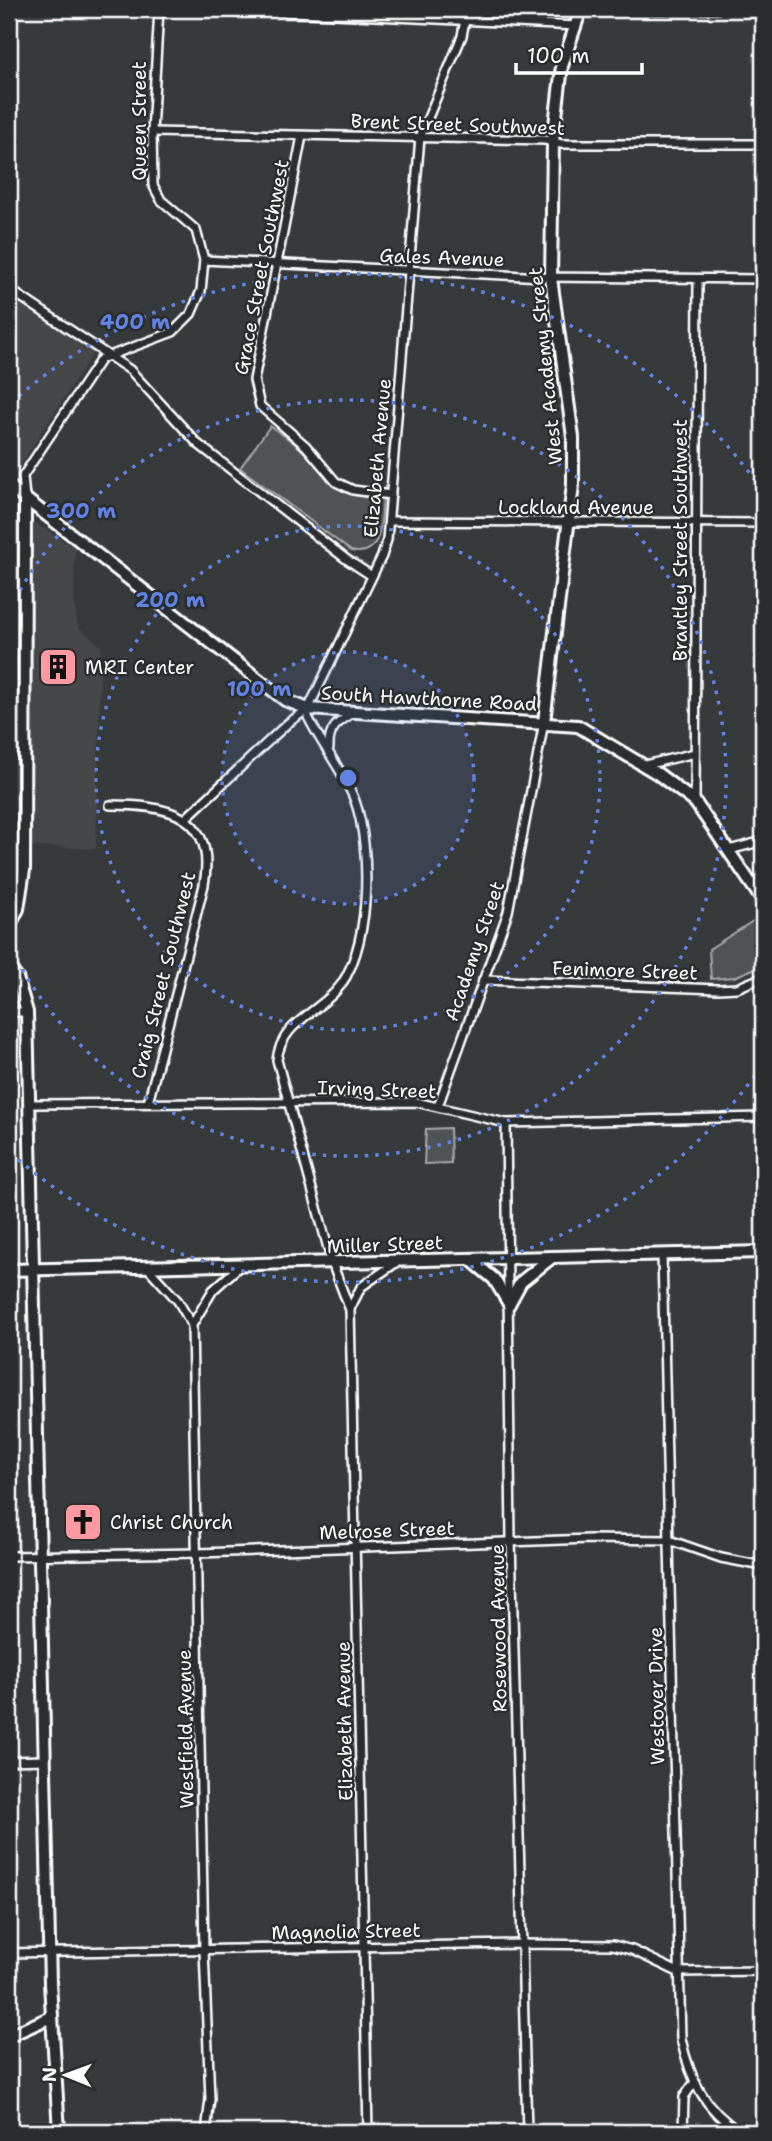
<svg xmlns="http://www.w3.org/2000/svg" width="772" height="2141" font-family="'Shantell Sans',sans-serif">
  <style>
    .built { fill: #444748 }
    .green { fill: #505354; stroke: #a8a9aa; stroke-width: 2 }
    .lines { fill: none; stroke-linecap: round; stroke-linejoin: round }
    .street-casing { stroke: #fff; stroke-width: 12 }
    .secondary-casing { stroke: #fff; stroke-width: 16 }
    .street { stroke: #2a2d2e; stroke-width: 7 }
    .secondary { stroke: #2a2d2e; stroke-width: 10 }
    .ring { fill: none; stroke: #6183e4; stroke-width: 3.5; stroke-dasharray: 3.5 7 }
    .labels { text-anchor: middle; stroke-width: 5; stroke-linejoin: round; paint-order: stroke }
    .street-label { font-size: 19px; fill: #fff; stroke: #2a2d2e }
    .poi-label { font-size: 19px; fill: #fff; stroke: #2a2d2e; text-anchor: start }
    .centre { fill: #6183e4; stroke: #2a2d2e; stroke-width: 3.5 }
    .ring-label { font-size: 21px; text-anchor: middle; font-weight: bold; fill: #6183e4; stroke: #2a2d2e; stroke-width: 5; stroke-linejoin: round; paint-order: stroke }
  </style>
  <rect width="100%" height="100%" fill="#373a3b"/>
  <filter id="ink" filterUnits="userSpaceOnUse"><feTurbulence type="fractalNoise" baseFrequency=".0143" numOctaves="2"/><feDisplacementMap in="SourceGraphic" scale="14" xChannelSelector="R" yChannelSelector="G"/><feConvolveMatrix kernelMatrix="1 2 1 2 8 2 1 2 1" color-interpolation-filters="sRGB"/></filter>
  <g filter="url(#ink)">
    <polygon class="built" points="9,297 94,352 19,467 11,505 15,518 37,524 75,548 74,603 78,627 101,646 96,849 10,845 9,865"/>
    <g class="green">
      <path d="M 270,426 C 282,434 295,442 305,453 C 336,485 333,496 383,499 C 381,520 383,559 351,551 L 240,468 Z"/>
      <polygon points="761,916 763,965 734,977 711,979 709,949"/>
      <polygon points="450,1128 451,1163 424,1164 426,1129"/>
    </g>
    <g class="lines">
      <defs>
        <g id="street">
          <polyline points="230,9 577,26"/>
          <polyline points="742,9 763,9"/>
          <polyline points="581,11 717,9"/>
          <polyline points="152,132 545,140 561,144 763,144"/>
          <polyline points="302,136 254,380 260,406 306,446 336,482 353,490 391,495"/>
          <polyline points="204,260 543,277 763,279"/>
          <polyline points="9,289 130,370 198,444 346,559 372,576"/>
          <polyline points="25,498 23,476 101,359 173,332 191,314 201,291 204,260 196,230 161,200 153,185 152,132 159,9"/>
          <polyline points="389,521 763,523"/>
          <path d="M 329,748 C 328,728 338,722 354,712"/>
          <polyline points="645,765 695,753"/>
          <polyline points="695,802 698,279"/>
          <path d="M 110,805 C 166,805 217,813 204,885 L 148,1103"/>
          <polyline points="185,819 288,723 308,709"/>
          <polyline points="729,850 763,841"/>
          <polyline points="483,980 718,989 737,988 763,977"/>
          <polyline points="9,1012 27,1012"/>
          <polyline points="29,1104 416,1102 506,1123 763,1117"/>
          <polyline points="438,1106 508,912 544,722"/>
          <polyline points="506,1123 511,1540 527,2132"/>
          <path d="M 662,1254 L 681,2039 C 690,2079 704,2109 740,2132"/>
          <polyline points="147,1267 178,1301 192,1325 204,1950 210,2099 206,2132"/>
          <polyline points="350,1309 361,1287 397,1262"/>
          <polyline points="192,1325 213,1290 241,1265"/>
          <polyline points="9,1556 199,1553 590,1539 669,1540 721,1558 763,1566"/>
          <polyline points="9,1761 44,1760"/>
          <polyline points="9,1953 522,1944 613,1945 632,1950 678,1972 763,1971"/>
          <path d="M 368,2132 L 350,1310 L 332,1263 L 277,1060 C 281,1025 312,1015 334,993 C 372,955 372,848 355,801 C 343,770 322,746 308,717 L 308,709 L 382,556 L 387,540 L 420,137 L 462,36 L 467,9"/>
          <polyline points="683,2132 684,2097 694,2083"/>
        </g>
        <g id="secondary">
          <polyline points="9,486 285,700 308,709 578,726 658,774 695,802 763,901"/>
          <polyline points="544,722 573,485 573,437 551,278 553,142 562,66 581,9"/>
          <polyline points="9,927 18,909 24,870 25,498"/>
          <polyline points="9,968 17,978 27,1012 50,1983 59,2132"/>
          <polyline points="470,1259 494,1279 509,1304"/>
          <polyline points="9,1270 763,1252"/>
          <polyline points="509,1304 521,1282 551,1258"/>
          <polyline points="9,2036 51,2017"/>
        </g>
      </defs>
      <use href="#street" class="street-casing"/>
      <use href="#secondary" class="secondary-casing"/>
      <use href="#street" class="street"/>
      <use href="#secondary" class="secondary"/>
    </g>
  </g>
  <circle cx="348" cy="778" r="126" fill="#6183e4" fill-opacity=".12"/>
  <g class="ring">
    <circle cx="348" cy="778" r="126"/>
    <circle cx="348" cy="778" r="252"/>
    <path d="M10 609A378 378 0 1 1 10 947"/>
    <path d="M761 1067A504 504 0 0 1 11 1153M11 403A504 504 0 0 1 761 489"/>
  </g>
  <defs>
    <symbol id="building-square" viewBox="-11 -11 22 22"><rect x="-9" y="-9" width="18" height="18" rx="4" fill="#ff9aa2" stroke="#2a2d2e"/><path d="M-4-6H4V6H1V3H-1V6H-4ZM-2.5-4.3h1.7v1.8h-1.7ZM.8-4.3h1.7v1.8H.8ZM-2.5-1h1.7V.8h-1.7ZM.8-1h1.7V.8H.8Z" fill="#111"/></symbol>
    <symbol id="church-square" viewBox="-11 -11 22 22"><rect x="-9" y="-9" width="18" height="18" rx="4" fill="#ff9aa2" stroke="#2a2d2e"/><path d="M-1.2-6h2.4v3.5h3.3v2.4h-3.3V6h-2.4V-.1h-3.3v-2.4h3.3Z" fill="#111"/></symbol>
  </defs>
  <g fill-rule="evenodd">
    <use href="#building-square" x="36" y="645" width="44" height="44"/>
    <use href="#church-square" x="61" y="1500" width="44" height="44"/>
  </g>
  <g class="labels">
    <g class="street-label">
      <text transform="translate(139 121) rotate(-90)" y="7">Queen Street</text>
      <text transform="translate(458 124) rotate(2)" y="7">Brent Street Southwest</text>
      <text transform="translate(442 257) rotate(2)" y="7">Gales Avenue</text>
      <text transform="translate(261 267) rotate(-79)" y="7">Grace Street Southwest</text>
      <text transform="translate(545 366) rotate(-96)" y="7">West Academy Street</text>
      <text transform="translate(377 458) rotate(-85)" y="7">Elizabeth Avenue</text>
      <text x="576" y="514">Lockland Avenue</text>
      <text transform="translate(680 540) rotate(-90)" y="7">Brantley Street Southwest</text>
      <text transform="translate(429 698) rotate(3)" y="7">South Hawthorne Road</text>
      <text transform="translate(474 951) rotate(-71)" y="7">Academy Street</text>
      <text transform="translate(625 970) rotate(2)" y="7">Fenimore Street</text>
      <text transform="translate(163 975) rotate(-76)" y="7">Craig Street Southwest</text>
      <text transform="translate(377 1089) rotate(2)" y="7">Irving Street</text>
      <text transform="translate(385 1244) rotate(-2)" y="7">Miller Street</text>
      <text transform="translate(387 1530) rotate(-2)" y="7">Melrose Street</text>
      <text transform="translate(498 1628) rotate(-91)" y="7">Rosewood Avenue</text>
      <text transform="translate(656 1696) rotate(-91)" y="7">Westover Drive</text>
      <text transform="translate(344 1721) rotate(-91)" y="7">Elizabeth Avenue</text>
      <text transform="translate(185 1729) rotate(-91)" y="7">Westfield Avenue</text>
      <text transform="translate(346 1931) rotate(-1)" y="7">Magnolia Street</text>
    </g>
    <g class="poi-label">
      <text x="85" y="674">MRI Center</text>
      <text x="110" y="1529">Christ Church</text>
    </g>
  </g>
  <circle cx="348" cy="778" r="10" class="centre"/>
  <g class="ring-label">
    <text x="135" y="329">400 m</text>
    <text x="81" y="518">300 m</text>
    <text x="170" y="607">200 m</text>
    <text x="259" y="696">100 m</text>
  </g>
  <rect width="772" height="2141" fill="none" stroke="#2a2d2e" stroke-width="35"/>
  <rect x="18" y="18" width="737" height="2106" fill="none" stroke="#fff" stroke-width="2.5" filter="url(#ink)"/>
  <g transform="translate(66 2075) rotate(271)" stroke="#2a2d2e" stroke-width="5" paint-order="stroke">
  <path d="M0-5L12 26L0 18L-12 26Z" fill="#ffffff"/>
  <text y="-10" font-size="19" font-weight="bold" text-anchor="middle" fill="#ffffff">N</text>
  </g>
  <path d="M516 63v10h126v-10" fill="none" stroke="#ffffff" stroke-width="3.5"/>
  <text x="527" y="63" font-size="21" fill="#ffffff" stroke="#2a2d2e" stroke-width="5" paint-order="stroke">100 m</text>
</svg>
